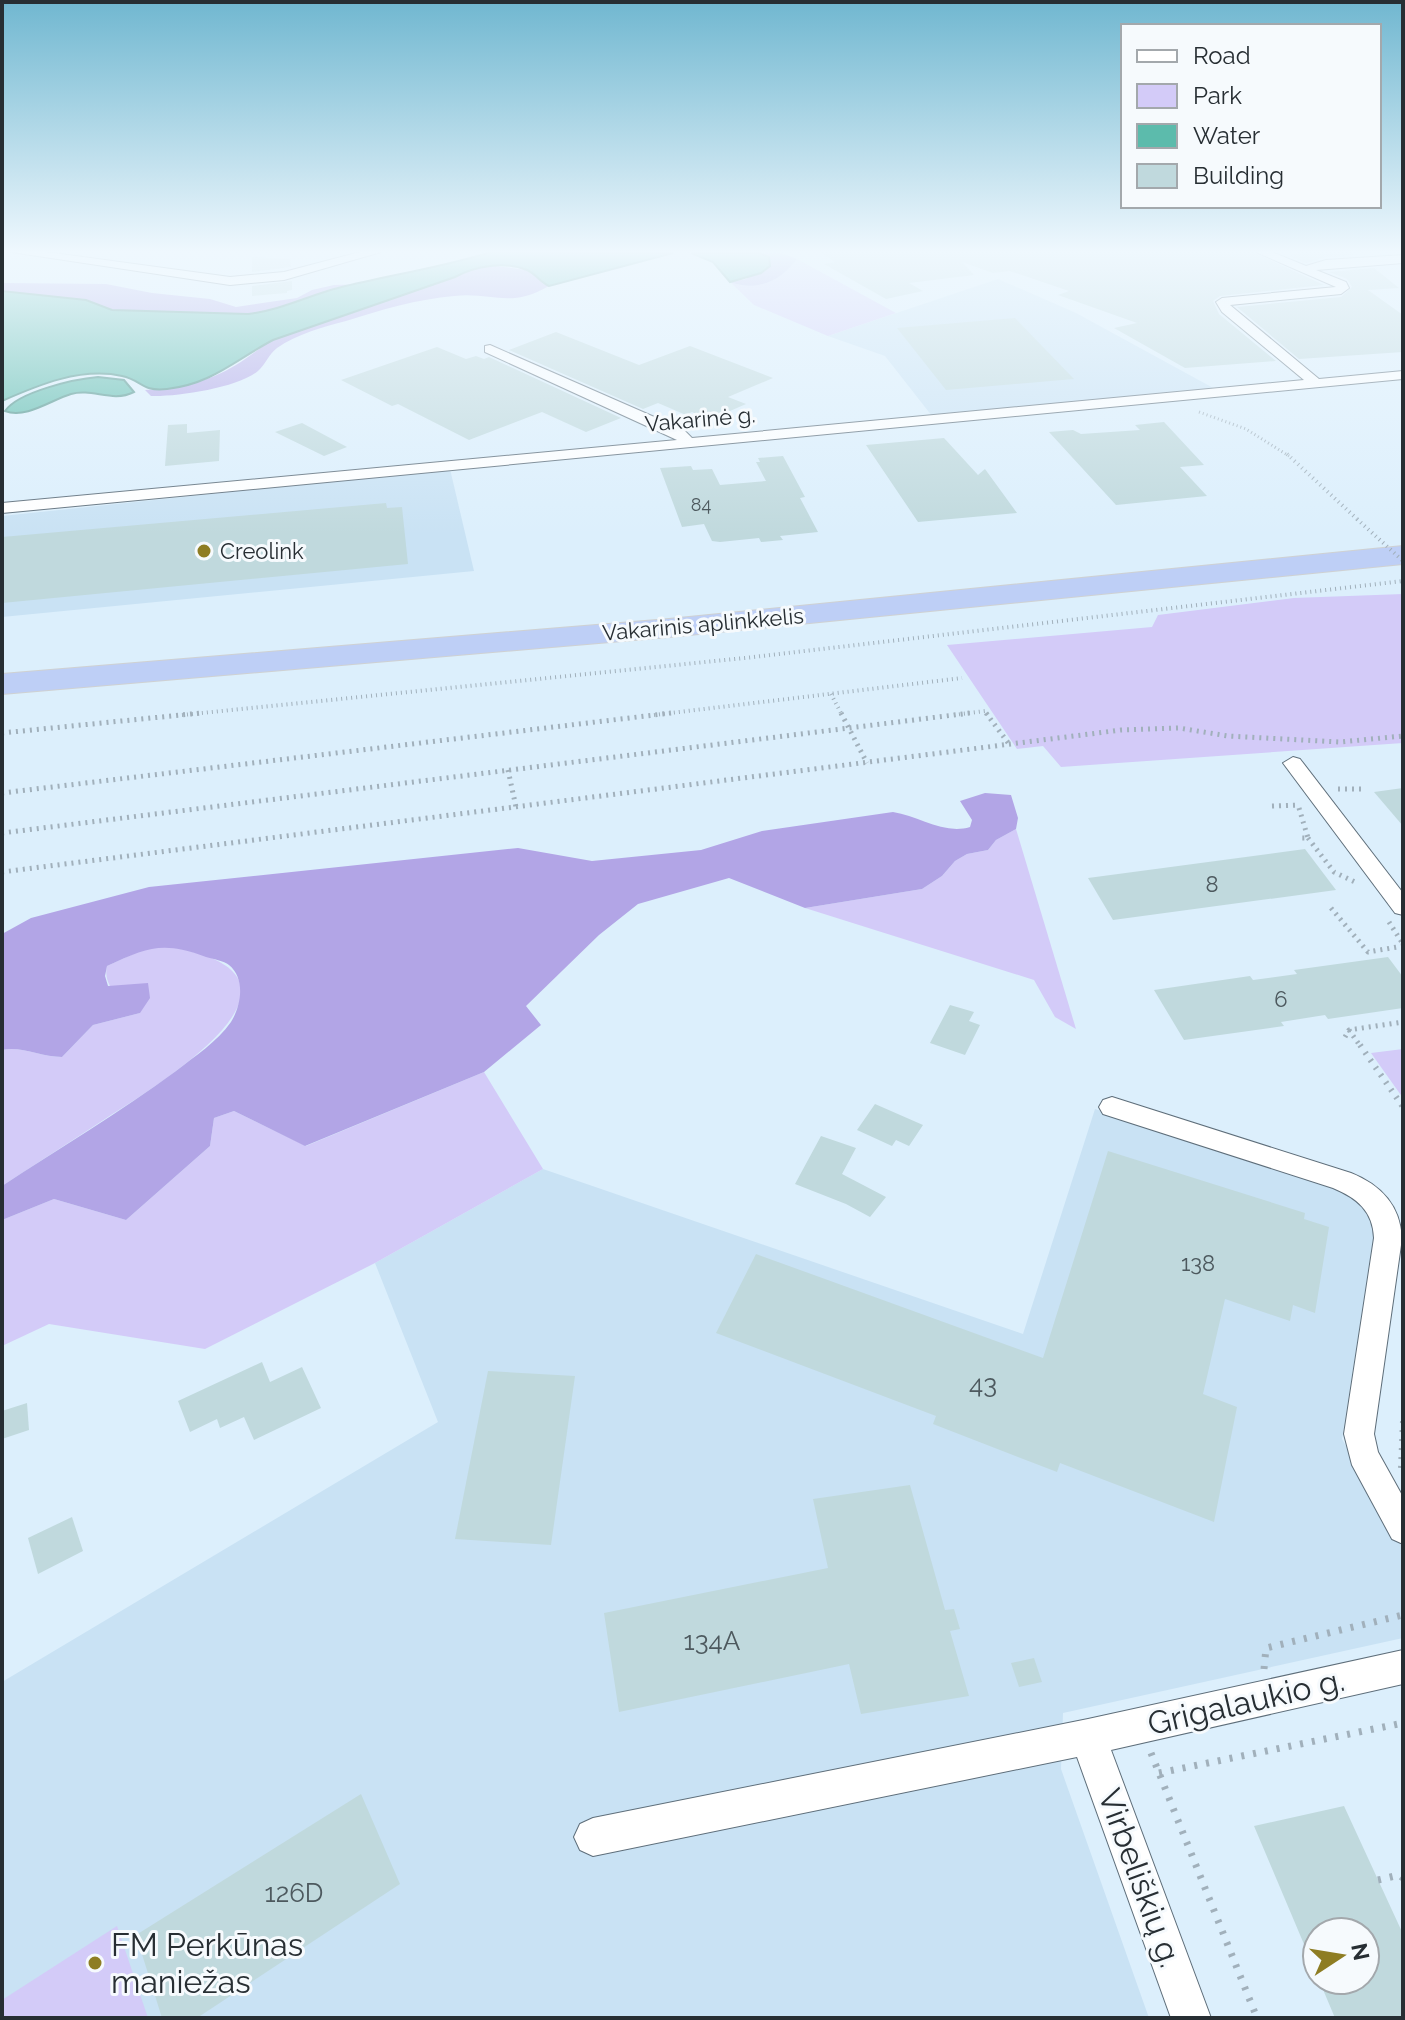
<svg xmlns="http://www.w3.org/2000/svg" width="1405" height="2020" font-family="Raleway,sans-serif">
  <style>
    .built { fill: #c9e2f4 }
    .green { fill: #d3cbf8 }
    .forest { fill: #b2a5e6 }
    .water { fill: #5cbbac; stroke: #4c9188; stroke-width: 2 }
    .building { fill: #c0d9dd }
    .lines { fill: none; stroke-linecap: round; stroke-linejoin: round }
    .minor-casing { stroke: #5e6e7a; stroke-width: 2 }
    .trunk-casing { stroke: #cfd1d2; stroke-width: 2 }
    .path-far4 { stroke: #a1b0bb; stroke-width: 3; stroke-dasharray: 1 3; stroke-linecap: butt }
    .path-far3 { stroke: #a1b0bb; stroke-width: 4; stroke-dasharray: 1 4; stroke-linecap: butt }
    .path-far2 { stroke: #a1b0bb; stroke-width: 5; stroke-dasharray: 2 5; stroke-linecap: butt }
    .path-far1 { stroke: #a1b0bb; stroke-width: 6; stroke-dasharray: 2 7; stroke-linecap: butt }
    .path { stroke: #a1b0bb; stroke-width: 7; stroke-dasharray: 3 9; stroke-linecap: butt }
    .minor { fill: #fff; fill-rule: evenodd }
    .trunk { fill: #becff6; fill-rule: evenodd }
    .path-bridge { stroke: #a1b0bb; stroke-width: 4; stroke-dasharray: 1 4; stroke-linecap: butt }
    .poi-dot { fill: #8e7d23; stroke: #f6fafd; stroke-width: 3 }
    .labels { text-anchor: middle; stroke-width: 6; stroke-linejoin: round; paint-order: stroke }
    .far-number-label { font-size: 18px; fill: #4d595e }
    .far-street-label { font-size: 22px; fill: #272e33; stroke: #f6fafd }
    .far-poi-label { font-size: 22px; fill: #272e33; stroke: #f6fafd; text-anchor: start }
    .number-label { font-size: 22px; fill: #4d595e }
    .near-number-label { font-size: 26px; fill: #4d595e }
    .near-street-label { font-size: 32px; fill: #272e33; stroke: #f6fafd }
    .near-poi-label { font-size: 32px; fill: #272e33; stroke: #f6fafd; text-anchor: start }
  </style>
  <rect width="100%" height="100%" fill="#dceffc"/>
  <g class="built">
    <polygon points="998,279 1076,313 1217,390 932,416 885,356 828,336"/>
    <polygon points="450,469 474,571 2,617 2,516"/>
    <polygon points="1095,1109 1345,1189 1364,1203 1376,1221 1342,1439 1403,1549 1403,1638 1063,1713 1061,1769 1149,2018 2,2018 2,1682 438,1422 375,1263 543,1169 1023,1334"/>
  </g>
  <g class="green">
    <path d="M 797,259 L 896,313 L 828,336 L 754,305 L 730,282 C 757,292 781,281 797,259 Z"/>
    <polygon points="1403,594 1403,743 1061,767 1043,746 1017,749 947,645 1152,627 1158,615 1294,598"/>
    <polygon points="1016,829 1076,1029 1055,1017 1034,980 805,908 922,889 942,876 955,861 967,854 988,850 996,840"/>
    <path d="M 164,946 C 341,973 167,1079 105,1119 C 71,1141 36,1164 2,1186 L 2,1050 C 22,1046 41,1057 62,1057 L 93,1025 L 140,1013 C 124,999 102,989 107,966 L 146,948 Z"/>
    <polygon points="1403,1049 1403,1098 1371,1053"/>
    <polygon points="484,1072 543,1169 375,1263 205,1349 49,1324 2,1346 2,1220 54,1199 126,1220 210,1146 214,1118 234,1111 306,1146"/>
    <polygon points="117,1926 148,2018 2,2018 2,2000"/>
  </g>
  <g class="forest">
    <path d="M 759,253 L 781,253 L 797,259 C 781,281 757,292 730,282 L 746,279 L 769,257 Z"/>
    <path d="M 496,266 L 526,270 L 549,286 C 509,309 494,292 454,296 C 418,299 380,310 346,321 C 323,327 297,334 277,348 C 269,354 265,365 258,371 C 238,388 176,397 151,396 L 145,390 C 178,389 208,382 236,365 C 249,357 259,348 273,340 L 455,277 L 471,268 Z"/>
    <path d="M 2,283 L 106,284 L 152,293 L 210,299 L 236,307 L 297,298 L 312,290 L 334,285 L 364,284 C 323,290 289,310 248,314 L 112,310 L 86,300 L 2,291 Z"/>
    <path d="M 985,793 L 1011,795 L 1018,818 L 1016,829 L 996,840 L 988,850 L 967,854 L 955,861 L 942,876 L 922,889 L 805,908 L 729,878 L 638,904 L 599,935 L 526,1006 L 541,1025 L 484,1072 L 305,1146 L 234,1111 L 214,1118 L 210,1146 L 126,1220 L 54,1199 L 2,1220 L 2,1186 C 60,1148 120,1112 176,1071 C 195,1056 217,1042 231,1022 C 241,1006 246,979 229,965 C 224,961 213,959 206,957 C 163,941 148,947 107,966 L 105,976 L 108,986 L 148,983 L 150,998 L 140,1013 L 93,1025 L 62,1057 C 41,1057 22,1046 2,1050 L 2,934 L 31,918 L 149,887 L 518,848 L 592,861 L 701,850 L 762,831 L 893,812 C 919,816 944,835 970,827 L 972,820 L 960,801 Z"/>
  </g>
  <g class="water">
    <path d="M 491,252 L 673,253 L 549,286 C 540,282 536,274 527,270 C 505,261 475,266 455,277 L 273,340 C 235,360 212,384 167,389 C 141,392 142,380 122,376 C 81,367 38,385 2,401 L 2,291 L 86,300 L 112,310 L 248,314 C 281,310 307,296 338,288 C 389,275 440,268 491,252 Z"/>
    <polygon points="691,253 759,253 769,257 770,266 761,273 730,282 713,262"/>
    <path d="M 98,377 L 124,380 L 134,392 C 112,403 93,388 71,394 C 51,400 26,419 5,411 C 18,392 74,379 98,377 Z"/>
  </g>
  <g class="building">
    <polygon points="820,252 1253,252 1324,285 1220,296 1213,301 1219,314 1276,361 1185,368 1114,328 1137,323 1058,295 1069,291 1010,271 993,273 962,262 974,275 909,283 923,291 886,299 824,264 835,262"/>
    <polygon points="1304,252 1351,252 1354,255 1326,257 1306,263 1289,256"/>
    <polygon points="252,257 290,259 291,267 252,272"/>
    <polygon points="1374,268 1399,288 1368,290 1403,315 1403,352 1299,359 1237,307 1341,297 1352,287 1347,279 1329,272"/>
    <polygon points="292,281 292,290 287,291 287,293 252,296 252,286"/>
    <polygon points="1015,318 1074,379 946,390 897,328"/>
    <polygon points="556,332 639,365 690,346 773,378 728,397 746,404 721,415 716,413 705,418 692,412 686,415 658,403 643,409 509,350"/>
    <polygon points="437,347 466,359 476,356 484,359 489,357 621,418 586,432 542,412 469,440 398,404 392,406 341,380"/>
    <polygon points="1164,422 1204,465 1180,467 1207,496 1116,505 1049,432 1073,430 1081,434 1140,430 1135,425"/>
    <polygon points="302,423 347,447 324,456 275,432"/>
    <polygon points="187,424 187,433 220,430 219,461 165,466 168,425"/>
    <polygon points="944,438 978,475 985,469 1017,513 918,522 866,445"/>
    <polygon points="783,456 805,497 800,498 818,532 780,536 783,540 761,542 759,538 720,542 712,541 704,524 682,527 660,468 691,466 693,470 712,469 720,485 766,481 756,462 760,462 758,458"/>
    <polygon points="386,503 387,508 402,507 408,564 2,603 2,537"/>
    <polygon points="1403,788 1403,826 1374,792"/>
    <polygon points="1305,849 1336,890 1113,920 1088,878"/>
    <polygon points="1388,957 1403,977 1403,1008 1328,1019 1325,1015 1281,1022 1284,1026 1184,1040 1154,990 1250,976 1253,980 1297,974 1294,970"/>
    <polygon points="950,1005 974,1012 969,1021 980,1025 965,1055 930,1043"/>
    <polygon points="875,1104 923,1125 909,1146 896,1140 892,1146 857,1130"/>
    <polygon points="821,1136 856,1148 842,1174 886,1197 870,1217 846,1204 795,1184"/>
    <polygon points="1108,1151 1305,1213 1304,1219 1329,1227 1315,1313 1293,1305 1290,1321 1225,1299 1203,1394 1237,1407 1214,1522 1060,1463 1057,1472 933,1424 936,1416 716,1333 756,1254 1043,1358"/>
    <polygon points="262,1362 270,1382 302,1367 321,1408 254,1440 244,1417 220,1428 217,1419 190,1432 178,1401"/>
    <polygon points="488,1371 575,1376 551,1545 455,1539"/>
    <polygon points="27,1403 29,1430 2,1439 2,1411"/>
    <polygon points="910,1485 945,1610 954,1609 960,1629 950,1631 969,1696 861,1714 849,1664 619,1712 604,1613 828,1568 813,1499"/>
    <polygon points="72,1517 83,1551 38,1574 28,1538"/>
    <polygon points="1034,1658 1042,1682 1019,1687 1011,1663"/>
    <polygon points="361,1794 400,1884 197,2018 162,2018 136,1935"/>
    <polygon points="1344,1806 1403,1934 1403,2018 1335,2018 1319,1980 1365,1980 1365,1932 1317,1932 1317,1975 1254,1826"/>
  </g>
  <g class="lines">
    <defs>
      <g id="minor">
        <polygon points="11,252 46,252 230,277 284,272 360,252 381,252 284,280 230,285"/>
        <polygon points="1256,252 1272,252 1306,266 1326,260 1403,255 1403,263 1316,270 1346,282 1349,288 1341,294 1230,305 1319,379 1403,371 1403,379 2,513 2,503 677,440 485,352 485,346 490,345 684,430 692,438 1304,380 1222,312 1216,302 1222,298 1336,287"/>
        <polygon points="1293,757 1300,759 1403,893 1403,915 1395,913 1283,763"/>
        <path d="M 1112,1097 L 1351,1173 C 1381,1185 1400,1205 1402,1238 L 1374,1434 L 1378,1452 L 1403,1497 L 1403,1544 L 1392,1539 L 1352,1465 L 1344,1434 L 1374,1238 C 1373,1211 1357,1198 1333,1188 L 1103,1114 L 1099,1107 L 1103,1100 Z"/>
        <polygon points="1403,1650 1403,1684 1111,1750 1211,2018 1171,2018 1077,1757 593,1856 580,1850 574,1837 580,1824 593,1818 1088,1719"/>
      </g>
      <polygon id="trunk" points="1403,546 1403,564 669,637 2,694 2,674 669,619"/>
    </defs>
    <use href="#minor" class="minor-casing"/>
    <use href="#trunk" class="trunk-casing"/>
    <polyline class="path-far4" points="1199,412 1246,429 1289,456"/>
    <g class="path-far3">
      <polyline points="1287,454 1357,519"/>
      <polyline points="831,694 842,715"/>
      <polyline points="182,715 745,658 1403,581"/>
      <polyline points="654,715 962,678"/>
      <polyline points="954,715 985,711 988,715"/>
    </g>
    <g class="path-far2">
      <polyline points="841,713 867,763"/>
      <polyline points="986,713 1009,744"/>
      <polyline points="2,733 201,713"/>
      <polyline points="508,770 516,807"/>
      <polyline points="1338,789 1362,789"/>
      <polyline points="2,793 671,713"/>
      <polyline points="1272,806 1299,805"/>
      <polyline points="1299,808 1308,838 1299,838"/>
      <polyline points="2,833 970,713"/>
      <polyline points="1308,838 1334,872 1355,882"/>
      <polyline points="2,872 1121,730 1179,728 1228,736 1340,742 1403,736"/>
      <polyline points="1331,908 1368,952 1403,946"/>
      <polyline points="1389,922 1403,944"/>
      <polyline points="1349,1030 1361,1047"/>
      <polyline points="1345,1037 1349,1030 1403,1022"/>
    </g>
    <g class="path-far1">
      <polyline points="1360,1045 1403,1107"/>
      <polyline points="1401,1468 1403,1421"/>
    </g>
    <g class="path">
      <polyline points="1264,1669 1266,1648 1403,1615"/>
      <polyline points="1151,1753 1257,2018"/>
      <polyline points="1159,1773 1403,1723"/>
      <polyline points="1378,1880 1399,1875 1403,1878"/>
    </g>
    <use href="#minor" class="minor"/>
    <use href="#trunk" class="trunk"/>
    <polyline class="path-bridge" points="1357,519 1403,561"/>
  </g>
  <linearGradient id="sky" x2="0" y2="1"><stop stop-color="#70b7d0"/><stop offset="0.47" stop-color="#eff8fe"/><stop offset="1" stop-color="#eff8fe" stop-opacity="0"/></linearGradient>
  <rect width="1405" height="535" fill="url(#sky)"/>
  <g class="poi-dot">
    <circle cx="204" cy="551" r="8"/>
    <circle cx="95" cy="1963" r="8"/>
  </g>
  <g class="labels">
    <g class="far-number-label">
      <text x="701" y="511">84</text>
    </g>
    <g class="far-street-label">
      <text transform="translate(700 419) rotate(-5)" y="8">Vakarinė g.</text>
      <text transform="translate(703 624) rotate(-5)" y="8">Vakarinis aplinkkelis</text>
    </g>
    <g class="far-poi-label">
      <text x="220" y="559">Creolink</text>
    </g>
    <g class="number-label">
      <text x="1212" y="892">8</text>
      <text x="1281" y="1007">6</text>
      <text x="1198" y="1271">138</text>
    </g>
    <g class="near-number-label">
      <text x="983" y="1393">43</text>
      <text x="712" y="1650">134A</text>
      <text x="294" y="1902">126D</text>
    </g>
    <g class="near-street-label">
      <text transform="translate(1246 1702) rotate(-13)" y="11">Grigalaukio g.</text>
      <text transform="translate(1140 1878) rotate(70)" y="11">Virbeliškių g.</text>
    </g>
    <g class="near-poi-label">
      <text x="111" y="1956">FM Perkūnas<tspan x="111" dy="37">maniežas</tspan></text>
    </g>
  </g>
  <rect width="1405" height="2020" fill="none" stroke="#272e33" stroke-width="8"/>
  <rect x="1121" y="24" width="260" height="184" fill="#f6fafd" stroke="#a3a8ac" stroke-width="2"/>
  <rect x="1137" y="50" width="40" height="12" fill="#ffffff" stroke="#a3a8ac" stroke-width="2"/>
  <text x="1193" y="64" font-size="24" fill="#272e33">Road</text>
  <rect x="1137" y="84" width="40" height="24" fill="#d3cbf8" stroke="#a3a8ac" stroke-width="2"/>
  <text x="1193" y="104" font-size="24" fill="#272e33">Park</text>
  <rect x="1137" y="124" width="40" height="24" fill="#5cbbac" stroke="#a3a8ac" stroke-width="2"/>
  <text x="1193" y="144" font-size="24" fill="#272e33">Water</text>
  <rect x="1137" y="164" width="40" height="24" fill="#c0d9dd" stroke="#a3a8ac" stroke-width="2"/>
  <text x="1193" y="184" font-size="24" fill="#272e33">Building</text>
  <g transform="translate(1341 1956) rotate(78)"><circle r="38" fill="#f6fafd" stroke="#a3a8ac" stroke-width="2"/>
  <path d="M0-6L14 30L0 20L-14 30Z" fill="#8e7d23"/>
  <text y="-12" font-size="22" font-weight="bold" text-anchor="middle" fill="#272e33">N</text>
  </g>
</svg>
